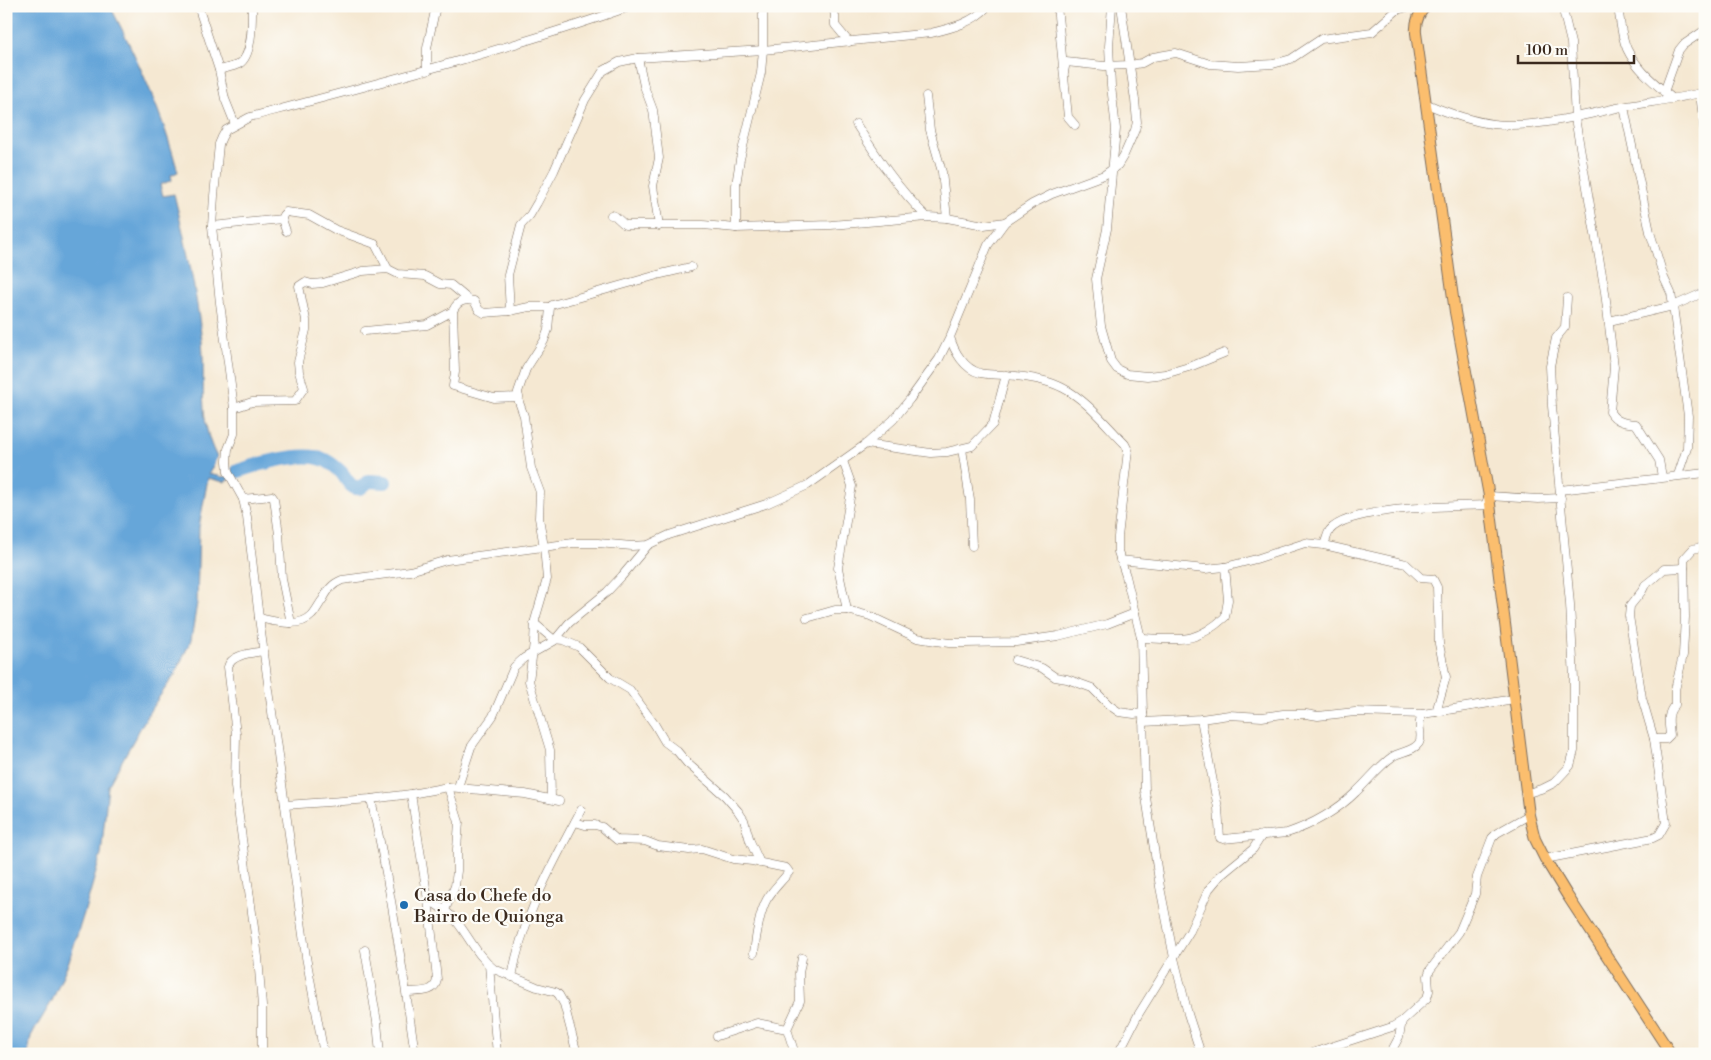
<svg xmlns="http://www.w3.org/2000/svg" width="1711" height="1060" font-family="'Libre Bodoni',serif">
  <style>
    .water { fill: #66a6d9; stroke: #50687c }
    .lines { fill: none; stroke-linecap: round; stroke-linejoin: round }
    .river { stroke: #66a6d9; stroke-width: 14 }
    .minor-casing { stroke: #7c6c5d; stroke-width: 9 }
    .major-casing { stroke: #7c6c5d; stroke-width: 12 }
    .minor { stroke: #fff; stroke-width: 8 }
    .major { stroke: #fbbe6e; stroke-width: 10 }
    .poi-dot { fill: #1f6fb2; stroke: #fdfcf7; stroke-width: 2 }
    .labels { text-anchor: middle; stroke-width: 4.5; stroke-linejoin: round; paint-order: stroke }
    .poi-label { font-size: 18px; fill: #3b2a1e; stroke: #fdfcf7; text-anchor: start }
  </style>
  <rect width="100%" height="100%" fill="#fdfcf7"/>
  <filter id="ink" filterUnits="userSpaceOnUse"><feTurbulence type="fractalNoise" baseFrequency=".02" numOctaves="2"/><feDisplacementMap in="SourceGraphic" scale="10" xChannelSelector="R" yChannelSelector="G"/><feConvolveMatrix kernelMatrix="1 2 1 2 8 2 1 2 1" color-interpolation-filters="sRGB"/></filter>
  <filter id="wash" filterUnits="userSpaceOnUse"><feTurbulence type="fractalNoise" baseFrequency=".0096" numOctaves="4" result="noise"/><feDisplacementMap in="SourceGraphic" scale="20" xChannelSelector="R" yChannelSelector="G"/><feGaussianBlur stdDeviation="1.12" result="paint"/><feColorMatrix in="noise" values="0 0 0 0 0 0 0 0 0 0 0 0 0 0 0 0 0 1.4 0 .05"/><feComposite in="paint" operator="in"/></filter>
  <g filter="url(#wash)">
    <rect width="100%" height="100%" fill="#f5e8d2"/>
    <path class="water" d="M 6,6 L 110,6 C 138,59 163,115 178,172 L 171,175 L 172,180 L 160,185 L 163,196 L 174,194 C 186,243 196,290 202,341 C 206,380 197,420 217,457 L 209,474 L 222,477 L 228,476 L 237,467 L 255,467 L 240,473 L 224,482 L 208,478 L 199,527 L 197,603 L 191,640 L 175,674 L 151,709 L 108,786 L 101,855 L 85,910 L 69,961 L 52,1001 L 31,1036 L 28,1054 L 6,1054 Z"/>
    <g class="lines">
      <path class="river" d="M 238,471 C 259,464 304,450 325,460 C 331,463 336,467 341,472 C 346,477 350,490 360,488 C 364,487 365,483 369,481 L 385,482"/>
    </g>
  </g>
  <g filter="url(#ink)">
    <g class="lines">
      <defs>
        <g id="minor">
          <polyline points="198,6 219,70 225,99 235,124"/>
          <polyline points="833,6 835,16 835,25 849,42"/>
          <polyline points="1057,6 1068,117 1075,125"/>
          <polyline points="1112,6 1109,46 1111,86 1116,129 1107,229 1096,279 1101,326 1111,361 1117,369 1127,374 1147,376 1165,374 1192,366 1224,353"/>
          <path d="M 1562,6 L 1571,43 L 1575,118 L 1605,292 L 1614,367 L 1610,412 C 1616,422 1625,423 1636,424 L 1659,460 L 1662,477"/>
          <path d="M 1618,6 C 1620,20 1621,36 1627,49 C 1637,70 1656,84 1673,99"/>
          <polyline points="638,58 644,86 653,110 659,158 653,186 659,226"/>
          <path d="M 219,70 C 225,68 233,67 239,64 C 253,56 252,21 252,6"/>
          <polyline points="427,71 427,48 436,6"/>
          <polyline points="1064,72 1066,62 1104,66 1130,65 1142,63 1153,57 1176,53 1210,64 1238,66 1273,64 1291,59 1321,39 1372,32 1397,10 1411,6"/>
          <polyline points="1664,92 1679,50 1683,45 1705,30"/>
          <polyline points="1700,94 1705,134"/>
          <polyline points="926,96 930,130 942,172 947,218"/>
          <path d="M 1427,104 C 1448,113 1470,121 1493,124 C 1532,129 1583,115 1622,107 C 1649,102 1677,99 1705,92"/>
          <polyline points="1624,107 1650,232 1664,278 1671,293 1673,306 1688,416 1687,448 1678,475"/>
          <path d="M 856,124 C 877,157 898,189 927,217"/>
          <polyline points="611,215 615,216 625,225 703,225 736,228 831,225 927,217 947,218 984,225 1005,222 1032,204 1052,194 1104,175 1118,165 1124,155 1135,130 1137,122 1135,100 1121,6"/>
          <polyline points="282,219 283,215 286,212 309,215 336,230 375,244 388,269"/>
          <polyline points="212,226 282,219 286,231"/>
          <polyline points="736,228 736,185 740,159 761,73 763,50 763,6"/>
          <path d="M 510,311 L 508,275 L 521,225 L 530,215 L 537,203 L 554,171 L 585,100 L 603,71 L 619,62 L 638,58 L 763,50 L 931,33 C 952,28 973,23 988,6"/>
          <polyline points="1609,321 1673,306 1705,292"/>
          <polyline points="365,331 427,325 453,311"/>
          <path d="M 950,337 C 954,351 964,369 980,373 C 987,375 996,374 1003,375 C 1022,376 1046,379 1063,388 C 1087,400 1106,425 1125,444 L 1128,450 L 1118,537 L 1118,552 L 1126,576 L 1141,638 L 1145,791 L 1160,887 L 1174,958 L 1188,1014 L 1201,1054"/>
          <path d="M 519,397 L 494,398 L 453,386 L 455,372 L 453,311 C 457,301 464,299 474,301 L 479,310 L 484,313 L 510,311 L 529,307 L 550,307"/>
          <polyline points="234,408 252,402 295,401 304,388 299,372 298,362 306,330 306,320 299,286 305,282 312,284 323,283 363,271 388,269 398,274 425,276 440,284 451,285 469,300"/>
          <polyline points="866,444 931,453 947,452 972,446 993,424 1006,375"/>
          <polyline points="962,449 970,500 972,546"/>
          <polyline points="843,461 852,486 838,568 847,610"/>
          <polyline points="1560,490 1705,473"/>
          <polyline points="243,499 272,496 274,499 279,534 282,579 291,623"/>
          <path d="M 1324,545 C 1326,541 1327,534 1330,530 C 1350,506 1452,507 1485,505 L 1489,496 L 1538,499 L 1561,498"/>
          <polyline points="1120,560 1205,569 1225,567 1256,559 1305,543 1324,545 1402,563 1406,564 1421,578 1433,579 1437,587 1439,644 1446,677 1436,712"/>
          <path d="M 259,618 C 274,621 299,629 312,615 C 316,611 319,604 323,599 C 328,590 332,584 342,580 L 410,571 L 447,560 L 573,543 L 598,543 L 632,546 L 648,545 L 669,535 L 766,504 L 808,485 L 866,444 L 893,420 L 910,399 L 939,359 L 950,337 L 988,245 L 1005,222"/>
          <polyline points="807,618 835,610 847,610 870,616 917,638 949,643 965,643 1016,642 1058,636 1107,624 1135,613"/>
          <polyline points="534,623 553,639 563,640 579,647 610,678 630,690 655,725 665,742 677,751 687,763 725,796 738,811 744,820 750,841 760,863"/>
          <path d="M 1141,638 C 1180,639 1194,645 1225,617 L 1228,600 L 1225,567"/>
          <polyline points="1015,660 1042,668 1055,677 1067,679 1092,688 1109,705 1119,712 1134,714 1143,713"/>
          <path d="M 1201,719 L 1218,808 L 1220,838 L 1223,839 L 1287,833 C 1312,825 1338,810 1356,792 C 1369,780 1378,767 1392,757 C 1400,751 1413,752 1419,743 C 1424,734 1415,726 1423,714"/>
          <polyline points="1143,722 1201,719 1229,715 1262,717 1283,714 1306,714 1318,716 1355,712 1423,714 1514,699"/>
          <path d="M 1654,739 L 1666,739 L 1670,735 C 1669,724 1666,713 1675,705 L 1675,690 L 1683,655 L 1685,617 L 1684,559 L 1693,549 L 1705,546"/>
          <polyline points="458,787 471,747 493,716 514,667 524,658 554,641 569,623 607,592 622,576 648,545"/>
          <polyline points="1525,794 1544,788 1554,783 1570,766 1574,751 1574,679 1570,604 1552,406 1550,366 1556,338 1565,327 1567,298"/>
          <path d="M 371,799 C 390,884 403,969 415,1054"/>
          <polyline points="551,799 550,750 529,681 534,642 535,620 547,579 544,547 539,518 540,492 531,468 524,416 519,402 518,392 526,369 544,341 548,330 550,307 552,305 661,274 691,267"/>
          <polyline points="285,805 371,799 411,794 448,787 525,794 559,801"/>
          <path d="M 575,822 L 585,825 L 595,825 L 602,827 L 617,840 L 645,841 L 658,846 L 689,850 L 702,849 L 733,859 L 752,861 L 786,868 L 789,872 C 782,881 773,889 767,899 C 759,913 756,937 754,953"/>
          <polyline points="1545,859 1653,838 1659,835 1666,823 1654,739 1642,698 1629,616 1630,606 1642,591 1645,585 1654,578 1664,569 1684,568"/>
          <path d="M 428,900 C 439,906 449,912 457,922 C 469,937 478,957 494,969 L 537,987 L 556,992 L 559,995 L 564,1004 L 577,1054"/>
          <polyline points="445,910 455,886 457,871 457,849 459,822 448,787"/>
          <polyline points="365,950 377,1022 380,1054"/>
          <polyline points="489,965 497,1054"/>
          <path d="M 512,977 C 522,917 553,864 581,810"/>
          <path d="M 407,992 C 418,991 436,994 437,979 L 428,900 L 411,794"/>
          <polyline points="787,1029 800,1001 799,973 802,958"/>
          <polyline points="717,1036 757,1023 787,1029 795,1054"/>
          <path d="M 262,1054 L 262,1006 L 258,957 L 235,787 L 236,734 L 228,667 C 231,654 253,653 264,651"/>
          <path d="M 324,1054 L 306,957 L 259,618 L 247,517 L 243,499 L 228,472 L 227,461 L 228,449 L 234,434 L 234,408 L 220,303 L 212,226 L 214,196 L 219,144 L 222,137 L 226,130 L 250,117 C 379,83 507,50 632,6"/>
          <polyline points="1118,1054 1138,1015 1190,931 1209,889 1220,876 1253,849 1262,835"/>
          <polyline points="1309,1054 1392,1027 1402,1021"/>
          <polyline points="1390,1054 1399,1037 1402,1021 1427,998 1429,991 1428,976 1430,970 1459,932 1475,894 1477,877 1492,838 1497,833 1529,815"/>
        </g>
        <path id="major" d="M 1426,6 C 1418,14 1415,22 1416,33 L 1455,312 L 1489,496 L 1529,815 L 1535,839 L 1545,859 L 1567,895 L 1671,1054"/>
      </defs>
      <use href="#minor" class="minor-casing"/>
      <use href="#major" class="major-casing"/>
      <use href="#minor" class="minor"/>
      <use href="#major" class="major"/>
    </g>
  </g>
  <circle class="poi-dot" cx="404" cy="905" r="5"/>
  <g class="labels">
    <g class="poi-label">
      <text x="414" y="901">Casa do Chefe do<tspan x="414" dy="21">Bairro de Quionga</tspan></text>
    </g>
  </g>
  <rect width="1711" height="1060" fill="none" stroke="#fdfcf7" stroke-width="25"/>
  <path d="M1518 55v8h116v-8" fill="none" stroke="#3b2a1e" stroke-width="2.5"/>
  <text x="1526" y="55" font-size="15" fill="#3b2a1e" stroke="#fdfcf7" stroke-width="4" paint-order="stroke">100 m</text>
</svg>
